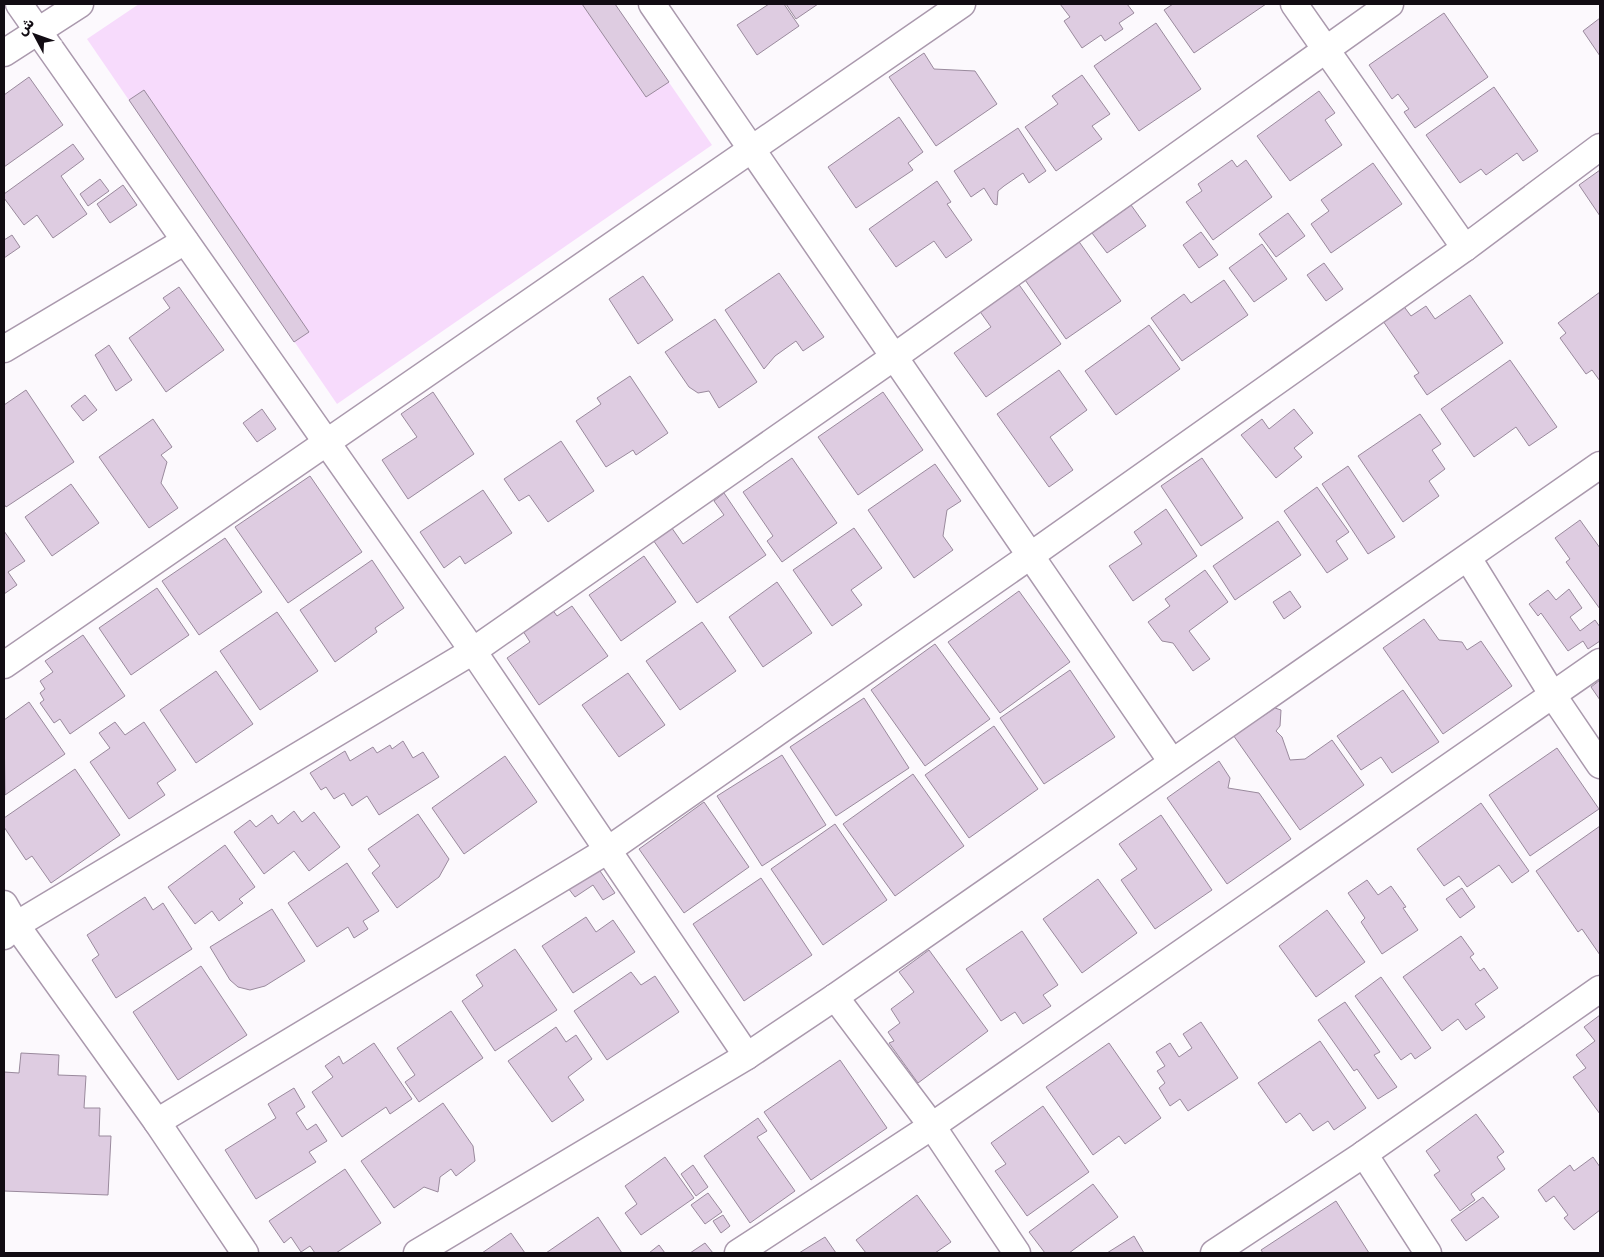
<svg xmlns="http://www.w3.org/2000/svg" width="1604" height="1257" font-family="Rubik,'Noto Naskh Arabic',sans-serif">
<rect width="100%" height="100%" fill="#fcf9fd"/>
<path fill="#f7dbfc" d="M139,4H615L712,145L337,404L87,39Z"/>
<g fill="#decce1" stroke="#9a8a9d">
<path d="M582,4H615L669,82L646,97Z"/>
<path d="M769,4H784L799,26L757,55L737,25Z"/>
<path d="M786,4H818L796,19Z"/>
<path d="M1060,4H1127L1134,13L1119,23L1123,29L1105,41L1101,35L1082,48L1064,21L1070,17Z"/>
<path d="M1173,4H1266L1194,53L1164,10Z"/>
<path d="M1444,13L1488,77L1415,128L1404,112L1409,109L1398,94L1392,99L1369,65Z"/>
<path d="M1600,18V56L1583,31Z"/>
<path d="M1156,23L1201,89L1139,131L1094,66Z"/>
<path d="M924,53L934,69L975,71L997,104L936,146L889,77Z"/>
<path d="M1082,75L1110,114L1092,126L1102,139L1056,171L1025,127L1058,104L1052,96Z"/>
<path d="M29,77L63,125L4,167V95Z"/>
<path d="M1494,87L1538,151L1523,161L1517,153L1486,175L1481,169L1460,183L1426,135Z"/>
<path d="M144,90L309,332L294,342L129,100Z"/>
<path d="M1319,91L1335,113L1325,120L1342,145L1290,181L1257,136Z"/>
<path d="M899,117L923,152L908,163L913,170L856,208L828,167Z"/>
<path d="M1018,128L1046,171L1029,183L1023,173L1004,186L998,191L997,205L994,204L984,188L971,197L954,171Z"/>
<path d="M73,144L84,159L61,176L87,214L53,238L37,215L24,225L4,198V194Z"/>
<path d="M1232,160L1237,167L1246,160L1272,197L1213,240L1186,202L1202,191L1198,184Z"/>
<path d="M1373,163L1402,204L1331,253L1311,224L1329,211L1321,200Z"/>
<path d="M1600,170V216L1579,185Z"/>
<path d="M100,179L109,191L88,206L80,194Z"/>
<path d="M937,181L951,202L947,204L972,240L946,258L934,241L896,267L869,229Z"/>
<path d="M123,185L137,205L110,223L97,204Z"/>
<path d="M1131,205L1146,226L1107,253L1092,233Z"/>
<path d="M1288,213L1305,236L1276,257L1259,234Z"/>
<path d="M1201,232L1218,255L1199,268L1183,245Z"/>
<path d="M12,235L20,247L4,258V240Z"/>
<path d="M1075,236L1121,301L1066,339L1021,274Z"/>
<path d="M1262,244L1287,279L1254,302L1229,268Z"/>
<path d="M1324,263L1343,289L1326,301L1307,275Z"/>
<path d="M779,273L824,337L803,351L796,341L775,356L764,369L725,310Z"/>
<path d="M643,276L673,320L638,344L609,299Z"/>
<path d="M1015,279L1061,344L986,397L954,353L991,327L976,306Z"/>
<path d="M1224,280L1248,315L1182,361L1151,318L1184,294L1191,303Z"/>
<path d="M179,287L224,350L166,392L129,338L170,308L163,298Z"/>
<path d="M1600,292V381L1592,370L1586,374L1560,338L1566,333L1558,323Z"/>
<path d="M1470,295L1503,343L1427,395L1414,376L1419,373L1383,321L1399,300L1411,316L1426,306L1435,319Z"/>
<path d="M715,319L757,382L719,408L709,391L698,393L689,387L665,352Z"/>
<path d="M1149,325L1180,369L1116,415L1085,371Z"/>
<path d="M109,345L132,380L116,391L95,355Z"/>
<path d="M1510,360L1557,427L1529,446L1516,427L1474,457L1441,409Z"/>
<path d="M1059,370L1087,410L1050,437L1073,470L1049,487L997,414Z"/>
<path d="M630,376L668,433L636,455L633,450L606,467L576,421L601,404L597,398Z"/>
<path d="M26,390L74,462L6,507L4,504V405Z"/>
<path d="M433,392L474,454L408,499L382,460L417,437L401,414Z"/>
<path d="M883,392L923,450L858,495L818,437Z"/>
<path d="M85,395L97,410L83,421L71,406Z"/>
<path d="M262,409L276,429L257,442L243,423Z"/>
<path d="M1294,409L1313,433L1294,448L1302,457L1276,478L1241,435L1262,419L1269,429Z"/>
<path d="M1420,414L1441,444L1432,450L1445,469L1429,481L1439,496L1403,522L1358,456Z"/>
<path d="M153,419L172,447L161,455L167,462L161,483L178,508L149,528L99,457Z"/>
<path d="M561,441L594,491L548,522L529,495L519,501L504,479Z"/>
<path d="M792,458L837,523L782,562L767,541L773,536L743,492Z"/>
<path d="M1202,458L1243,518L1201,546L1161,486Z"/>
<path d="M935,464L961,501L947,510L943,536L953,550L914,578L868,510Z"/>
<path d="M1348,466L1395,537L1368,554L1322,484Z"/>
<path d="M310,476L362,552L288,603L235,527Z"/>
<path d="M71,484L99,523L52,556L25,517Z"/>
<path d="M1317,487L1349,532L1336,541L1348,559L1327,573L1284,511Z"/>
<path d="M483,490L512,533L465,564L460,556L444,568L420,532Z"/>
<path d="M724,493L766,555L697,603L651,537L669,524L683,544L724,515L714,501Z"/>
<path d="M1166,509L1197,556L1133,601L1109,566L1142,544L1134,532Z"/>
<path d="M1580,520L1600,548V609L1566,562L1570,559L1555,538Z"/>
<path d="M1278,521L1301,555L1235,600L1213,566Z"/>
<path d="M854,528L882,568L851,590L862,605L832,626L793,570Z"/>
<path d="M4,531L25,561L8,572L17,585L4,594Z"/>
<path d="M225,538L262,592L199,635L162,581Z"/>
<path d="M644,556L676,602L621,641L589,595Z"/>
<path d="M372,560L404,608L375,628L377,632L335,662L300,610Z"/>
<path d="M1205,570L1228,602L1189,631L1210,659L1193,671L1173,643L1162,641L1148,622L1170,606L1165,599Z"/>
<path d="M777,582L812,633L763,667L729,617Z"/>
<path d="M157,588L189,635L131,675L99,628Z"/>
<path d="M1569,589L1582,608L1570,617L1580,631L1595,620L1600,627V641L1588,649L1583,641L1568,651L1541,613L1538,616L1529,604L1548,590L1556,600Z"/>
<path d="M1019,591L1070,662L1000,713L948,642Z"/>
<path d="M1290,591L1301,607L1284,619L1273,602Z"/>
<path d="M549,605L557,616L572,606L608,656L539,705L507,658L530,642L523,631Z"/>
<path d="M277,612L318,671L260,710L220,651Z"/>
<path d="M1424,619L1439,640L1462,642L1467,650L1481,641L1512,686L1443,734L1383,648Z"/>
<path d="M702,622L736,671L680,710L646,661Z"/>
<path d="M83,635L125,696L70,734L60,719L54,723L40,703L44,700L40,693L45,689L40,681L53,672L45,661Z"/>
<path d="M935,644L990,719L925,766L871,690Z"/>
<path d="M1070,670L1115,737L1044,784L1000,718Z"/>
<path d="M216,671L253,724L196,763L160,710Z"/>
<path d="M628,673L665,725L619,757L582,705Z"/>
<path d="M1600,680V700L1591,687Z"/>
<path d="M1403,690L1439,742L1392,773L1381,757L1361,770L1337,736Z"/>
<path d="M864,698L909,768L836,816L790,747Z"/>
<path d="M29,702L65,754L5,795L4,720Z"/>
<path d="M1275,708L1281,710L1280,726L1276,731L1282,737L1290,760L1305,759L1332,740L1364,785L1300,830L1231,732L1260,711L1263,716Z"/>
<path d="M115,722L125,735L144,722L176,770L157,783L165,795L129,819L90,762L110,748L99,733Z"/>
<path d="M994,726L1038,789L969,838L925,775Z"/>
<path d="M403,741L413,758L423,752L439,777L379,815L367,796L352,806L344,793L334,799L326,787L321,790L310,773L345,751L350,761L373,747L377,753L390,745L392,749Z"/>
<path d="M1557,748L1599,809L1530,856L1489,795Z"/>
<path d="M782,755L826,825L762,866L717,796Z"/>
<path d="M505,756L537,802L464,854L432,808Z"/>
<path d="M1219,761L1230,778L1228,788L1259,793L1291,839L1227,884L1167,798Z"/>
<path d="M75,769L120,835L51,883L32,856L26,860L4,827V818Z"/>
<path d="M913,774L964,846L895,896L843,824Z"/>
<path d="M704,802L749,867L684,913L639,849Z"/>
<path d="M1481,803L1529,871L1512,883L1499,865L1467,887L1459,876L1444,886L1417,849Z"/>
<path d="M294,811L302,822L314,812L340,847L309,871L294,851L264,874L234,832L250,820L256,827L272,815L278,824Z"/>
<path d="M418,814L449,859L439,877L397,908L372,873L380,866L368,849Z"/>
<path d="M1161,815L1212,890L1155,929L1121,880L1137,869L1119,844Z"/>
<path d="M835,824L887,900L823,945L771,869Z"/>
<path d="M1600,826V955L1582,929L1578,932L1536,871Z"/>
<path d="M225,845L255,887L239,899L243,903L219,921L212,911L195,924L168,887Z"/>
<path d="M347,863L379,911L363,921L368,929L354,938L348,927L317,947L288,903Z"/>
<path d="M598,868L615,893L603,900L593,885L575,897L568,888Z"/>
<path d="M761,878L812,955L744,1001L693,924Z"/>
<path d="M1098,879L1137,933L1082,973L1043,919Z"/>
<path d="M1367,880L1378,895L1391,886L1406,907L1403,908L1418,930L1382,954L1361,922L1365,918L1348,893Z"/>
<path d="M1462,888L1475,907L1460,918L1446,899Z"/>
<path d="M145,897L153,910L163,903L192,949L116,998L92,960L99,955L87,935Z"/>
<path d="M272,909L305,961L265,986L250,990L238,987L230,980L210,947Z"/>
<path d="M1327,910L1365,962L1316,997L1279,946Z"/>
<path d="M586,917L596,932L613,920L635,952L573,993L542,946Z"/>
<path d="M1022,931L1058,985L1043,995L1051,1006L1023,1024L1015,1012L1001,1021L966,969Z"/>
<path d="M1461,936L1474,954L1470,957L1480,971L1484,968L1498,988L1475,1004L1485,1017L1466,1030L1458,1019L1442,1031L1403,977Z"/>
<path d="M515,949L557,1010L495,1051L462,1001L483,986L476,975Z"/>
<path d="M929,950L988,1031L918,1083L889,1043L894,1041L888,1032L900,1023L891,1009L914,992L899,972Z"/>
<path d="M201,966L247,1035L178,1080L133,1012Z"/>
<path d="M631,972L641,985L655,976L679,1012L607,1060L574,1011Z"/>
<path d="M1381,977L1431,1048L1415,1059L1411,1053L1401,1060L1355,996Z"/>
<path d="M1345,1002L1380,1052L1374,1055L1397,1087L1378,1099L1357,1069L1354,1071L1318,1020Z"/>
<path d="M451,1011L483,1058L419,1102L405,1082L415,1075L397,1048Z"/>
<path d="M1600,1015V1114L1573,1077L1586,1068L1576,1055L1595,1041L1584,1027Z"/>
<path d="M1201,1022L1238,1078L1188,1111L1180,1099L1170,1106L1159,1088L1165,1083L1157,1071L1165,1066L1156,1052L1170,1043L1179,1057L1192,1048L1183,1034Z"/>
<path d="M556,1027L566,1042L576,1035L592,1059L568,1077L584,1100L552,1122L508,1061Z"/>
<path d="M1320,1041L1366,1108L1334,1130L1328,1121L1313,1131L1300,1113L1286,1123L1258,1083Z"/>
<path d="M374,1043L412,1099L390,1114L386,1107L342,1137L312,1092L333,1077L325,1066L339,1056L343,1064Z"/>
<path d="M1109,1043L1161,1118L1125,1144L1119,1136L1093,1155L1046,1087Z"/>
<path d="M21,1053L59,1055L58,1075L86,1076L84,1108H100L99,1136H111L108,1195L4,1191V1072L19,1073Z"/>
<path d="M840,1060L887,1128L811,1180L764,1112Z"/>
<path d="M294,1088L305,1107L296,1113L307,1130L316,1124L327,1141L309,1152L316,1162L256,1199L225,1150L276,1118L268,1104Z"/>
<path d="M443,1103L473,1146L475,1161L456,1176L451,1169L440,1177L438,1192L424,1187L394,1208L361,1161Z"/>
<path d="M1043,1106L1089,1172L1027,1216L995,1171L1006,1164L991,1143Z"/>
<path d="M1476,1114L1504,1152L1497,1157L1505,1169L1471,1194L1475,1200L1460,1211L1434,1175L1440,1171L1426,1151Z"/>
<path d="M758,1118L767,1131L757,1137L795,1191L750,1223L704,1156Z"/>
<path d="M665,1157L694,1198L641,1235L625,1213L637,1204L625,1186Z"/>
<path d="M1593,1157L1600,1167V1210L1574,1230L1564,1218L1568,1215L1554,1196L1546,1202L1538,1190L1570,1165L1574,1171Z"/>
<path d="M693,1165L708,1187L696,1196L681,1174Z"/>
<path d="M345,1169L381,1223L336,1253H315L310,1246L301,1252L291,1237L284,1243L269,1221Z"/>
<path d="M1093,1184L1118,1217L1069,1253H1045L1029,1232Z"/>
<path d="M708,1193L722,1212L705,1224L691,1205Z"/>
<path d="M917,1195L951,1242L935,1253H866L856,1240Z"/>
<path d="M1483,1197L1499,1217L1466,1241L1451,1220Z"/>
<path d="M1336,1201L1369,1253H1263L1261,1250Z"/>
<path d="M723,1215L730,1226L721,1233L713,1221Z"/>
<path d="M598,1217L622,1253H546Z"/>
<path d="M511,1233L525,1253H482Z"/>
<path d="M1134,1236L1144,1253H1107Z"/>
<path d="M825,1237L836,1253H799Z"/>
<path d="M705,1243L713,1253H690Z"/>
<path d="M659,1245L665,1253H649Z"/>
</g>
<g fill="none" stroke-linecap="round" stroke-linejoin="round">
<g stroke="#aa99ad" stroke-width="29">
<g id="minor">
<path d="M19,4L473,651L747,1056"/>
<path d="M652,4L1172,762"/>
<path d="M1294,4L1465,248"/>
<path d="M4,53L80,4"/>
<path d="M4,349L185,241"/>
<path d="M1468,558L1554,697L1600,765"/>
<path d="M4,665L962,4"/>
<path d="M4,904L16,925L157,1122L245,1253"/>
<path d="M4,936L16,925L473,651L894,357L1390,4"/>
<path d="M835,997L932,1126L1017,1253"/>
<path d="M157,1122L608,850L1030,556L1465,248L1600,147"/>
<path d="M1364,1154L1428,1253"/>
<path d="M417,1253L747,1056L835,997L1600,465"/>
<path d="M738,1253L932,1126L1600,662"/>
<path d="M1214,1253L1364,1154L1600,989"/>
</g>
</g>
<use href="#minor" stroke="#fff" stroke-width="26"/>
</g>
<rect width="1604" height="1257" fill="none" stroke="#120c13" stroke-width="10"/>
<g transform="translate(35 35) rotate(311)" stroke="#ffffff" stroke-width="4" paint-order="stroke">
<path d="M0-4L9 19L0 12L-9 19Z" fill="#120c13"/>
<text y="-8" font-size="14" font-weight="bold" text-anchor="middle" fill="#120c13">ش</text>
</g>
</svg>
